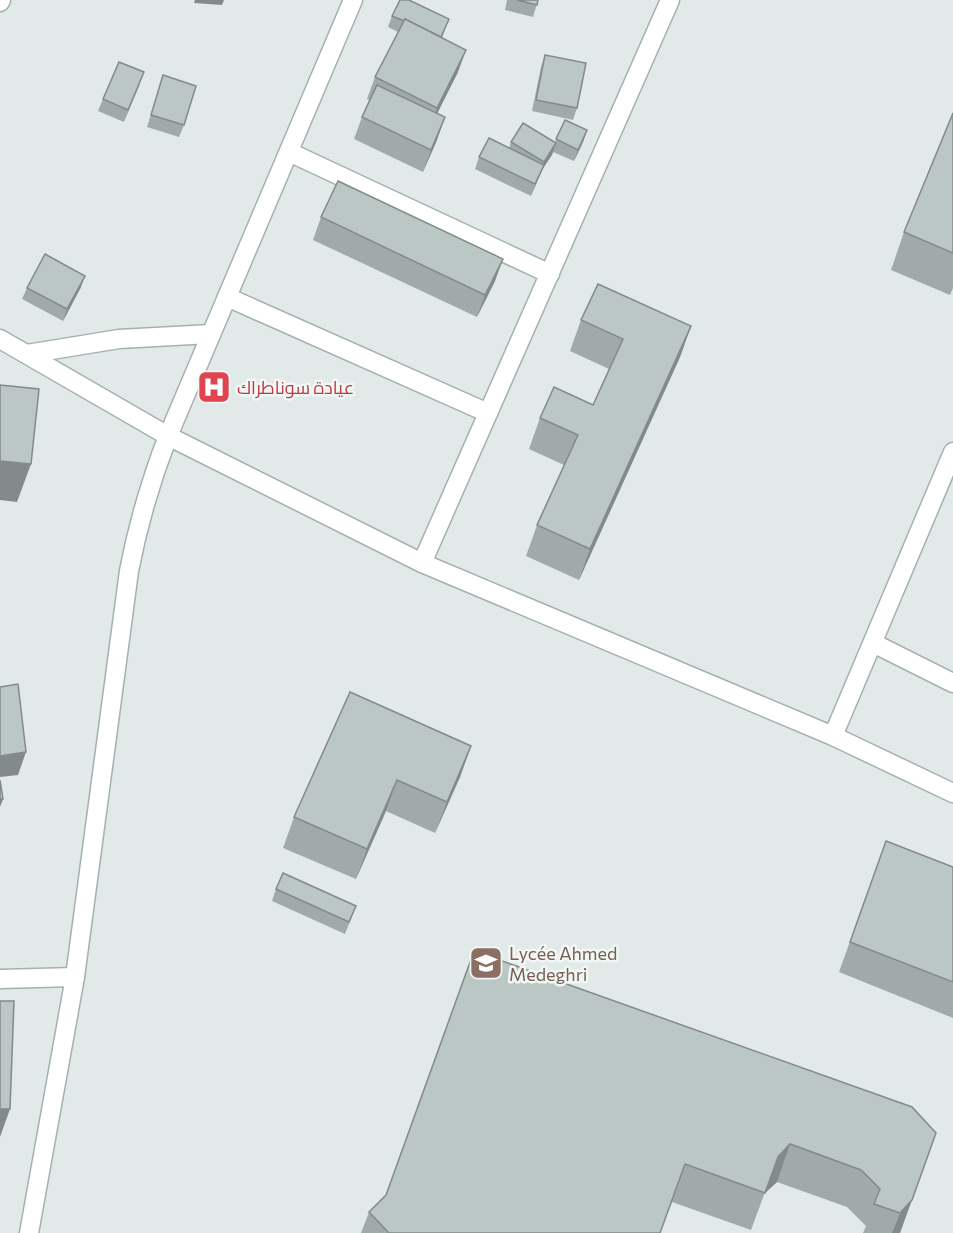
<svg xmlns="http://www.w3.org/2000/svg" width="953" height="1233" font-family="Commissioner,Cairo,sans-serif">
<rect width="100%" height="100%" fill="#e1eae8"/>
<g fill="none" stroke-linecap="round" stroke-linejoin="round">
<g stroke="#a4b1af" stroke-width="21">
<g id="minor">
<path d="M0,2L1,0"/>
<path d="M289,152L550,274"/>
<path d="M227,297L488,413"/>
<path d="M0,339L168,436L422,563L833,736L953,793"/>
<path d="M27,354L119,339L211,334"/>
<path d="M422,563L670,0"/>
<path d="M873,643L953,683"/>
<path d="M833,736L953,452"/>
<path d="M0,979L75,977"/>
<path d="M29,1233L75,977L129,571C138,524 151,480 168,436L353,0"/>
</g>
</g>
<use href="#minor" stroke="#fff" stroke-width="18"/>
</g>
<g fill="#a0aba9">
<path d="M507,0H538L533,17L505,10Z"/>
<path d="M392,16L445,30L442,38L458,72L437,113V140L423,172L354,139L362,117L369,100L367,99L375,77L398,32L388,27Z"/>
<path d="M545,55L577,108L573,120L532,111L541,67Z"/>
<path d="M163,75L184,125L179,137L147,127Z"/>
<path d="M140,84L124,122L98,111L103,99Z"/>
<path d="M953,113V288L950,295L891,270L904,232Z"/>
<path d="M565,120L587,130L583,142L574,161L553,152L542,170L531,196L475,169L479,157L509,148L511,142H555Z"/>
<path d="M321,217L495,281L477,317L313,240Z"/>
<path d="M81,287L63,321L22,299L27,288Z"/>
<path d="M581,320L691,326L680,357L579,580L526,556L537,525L564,465L529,449L540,418L593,405L609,369L570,351Z"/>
<path d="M471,746L460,777L435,833L386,811L356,879L283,848L294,817Z"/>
<path d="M886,841L953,867V1018L839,972Z"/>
<path d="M276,889L356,906L345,934L272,901Z"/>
<path d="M912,1107L900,1233H863L866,1226L847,1207L777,1182L764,1194L751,1230L672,1202L660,1233H361L369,1212Z"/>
</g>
<g fill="#828b89">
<path d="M195,0H224L222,5L194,3Z"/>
<path d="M466,50L458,72L429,130L437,108Z"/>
<path d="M445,117L437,140L423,172L431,150Z"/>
<path d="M587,130L583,142L574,161L578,150Z"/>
<path d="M556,143L552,155L542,170L531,196L544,162Z"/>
<path d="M503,259L495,281L477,317L485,295Z"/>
<path d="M85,276L81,287L63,321L67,309Z"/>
<path d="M691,326L680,357L579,580L590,549Z"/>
<path d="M0,461L31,464L17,502L0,500Z"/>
<path d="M471,746L460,777L435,833L447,802Z"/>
<path d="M26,752L18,775L0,777V756Z"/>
<path d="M397,780L386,811L356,879L367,849Z"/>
<path d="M0,799H3L0,807Z"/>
<path d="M0,1109H10L0,1137Z"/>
<path d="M790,1144L777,1182L764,1194L751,1230L778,1157Z"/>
<path d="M912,1200L900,1233H892L900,1213Z"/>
</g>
<g fill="#bac7c4" stroke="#828b89" stroke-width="1.5">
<path d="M400,0H409L449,19L441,37L405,19L404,21L392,16Z"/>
<path d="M517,0H538L537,5Z"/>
<path d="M405,19L466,50L437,108L375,77Z"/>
<path d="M545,55L586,63L577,108L536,100Z"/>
<path d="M119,62L144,72L128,110L103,99Z"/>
<path d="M163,75L196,86L184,125L151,115Z"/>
<path d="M377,85L445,117L431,150L362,117Z"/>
<path d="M953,113V253L904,232Z"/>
<path d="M565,120L587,130L578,150L556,139Z"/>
<path d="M523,123L556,143L544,162L511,142Z"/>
<path d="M489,138L544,165L535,184L479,157Z"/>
<path d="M338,181L503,259L485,295L321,217Z"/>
<path d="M45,254L85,276L67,309L27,288Z"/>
<path d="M598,284L691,326L590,549L537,525L578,435L540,418L554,387L593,405L623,339L581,320Z"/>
<path d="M0,385L39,389L31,464L0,461Z"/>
<path d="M18,684L26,752L0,756V687Z"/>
<path d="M350,692L471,746L447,802L397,780L367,849L294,817Z"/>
<path d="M0,780L3,799H0Z"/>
<path d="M886,841L953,867V982L850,942Z"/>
<path d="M283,873L356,906L349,922L276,889Z"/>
<path d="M474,951L912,1107L936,1133L912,1200L900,1213L874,1204L880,1189L861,1170L790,1144L778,1157L765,1193L685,1164L660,1233H389L369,1212L386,1195Z"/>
<path d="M0,1001H14L10,1109H0Z"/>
</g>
<defs>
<g id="hospital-square" transform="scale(1.725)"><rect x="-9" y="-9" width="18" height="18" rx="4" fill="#e0444e" stroke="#f1f7f5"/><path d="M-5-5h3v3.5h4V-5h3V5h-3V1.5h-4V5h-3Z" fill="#fff"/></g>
<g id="school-square" transform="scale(1.725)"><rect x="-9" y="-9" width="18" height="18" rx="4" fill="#8d6e63" stroke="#f1f7f5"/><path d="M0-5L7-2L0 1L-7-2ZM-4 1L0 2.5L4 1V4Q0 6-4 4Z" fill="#fff"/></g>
</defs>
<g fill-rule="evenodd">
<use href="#hospital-square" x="214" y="387"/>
<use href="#school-square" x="486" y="963"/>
</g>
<g text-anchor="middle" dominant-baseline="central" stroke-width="5" stroke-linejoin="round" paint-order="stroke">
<g font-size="18" fill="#be3a42" stroke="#f1f7f5" text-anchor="start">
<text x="237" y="387">عيادة سوناطراك</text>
</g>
<g font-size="18" fill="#785e54" stroke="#f1f7f5" text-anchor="start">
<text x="509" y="953">Lycée Ahmed<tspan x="509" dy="21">Medeghri</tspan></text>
</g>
</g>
</svg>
